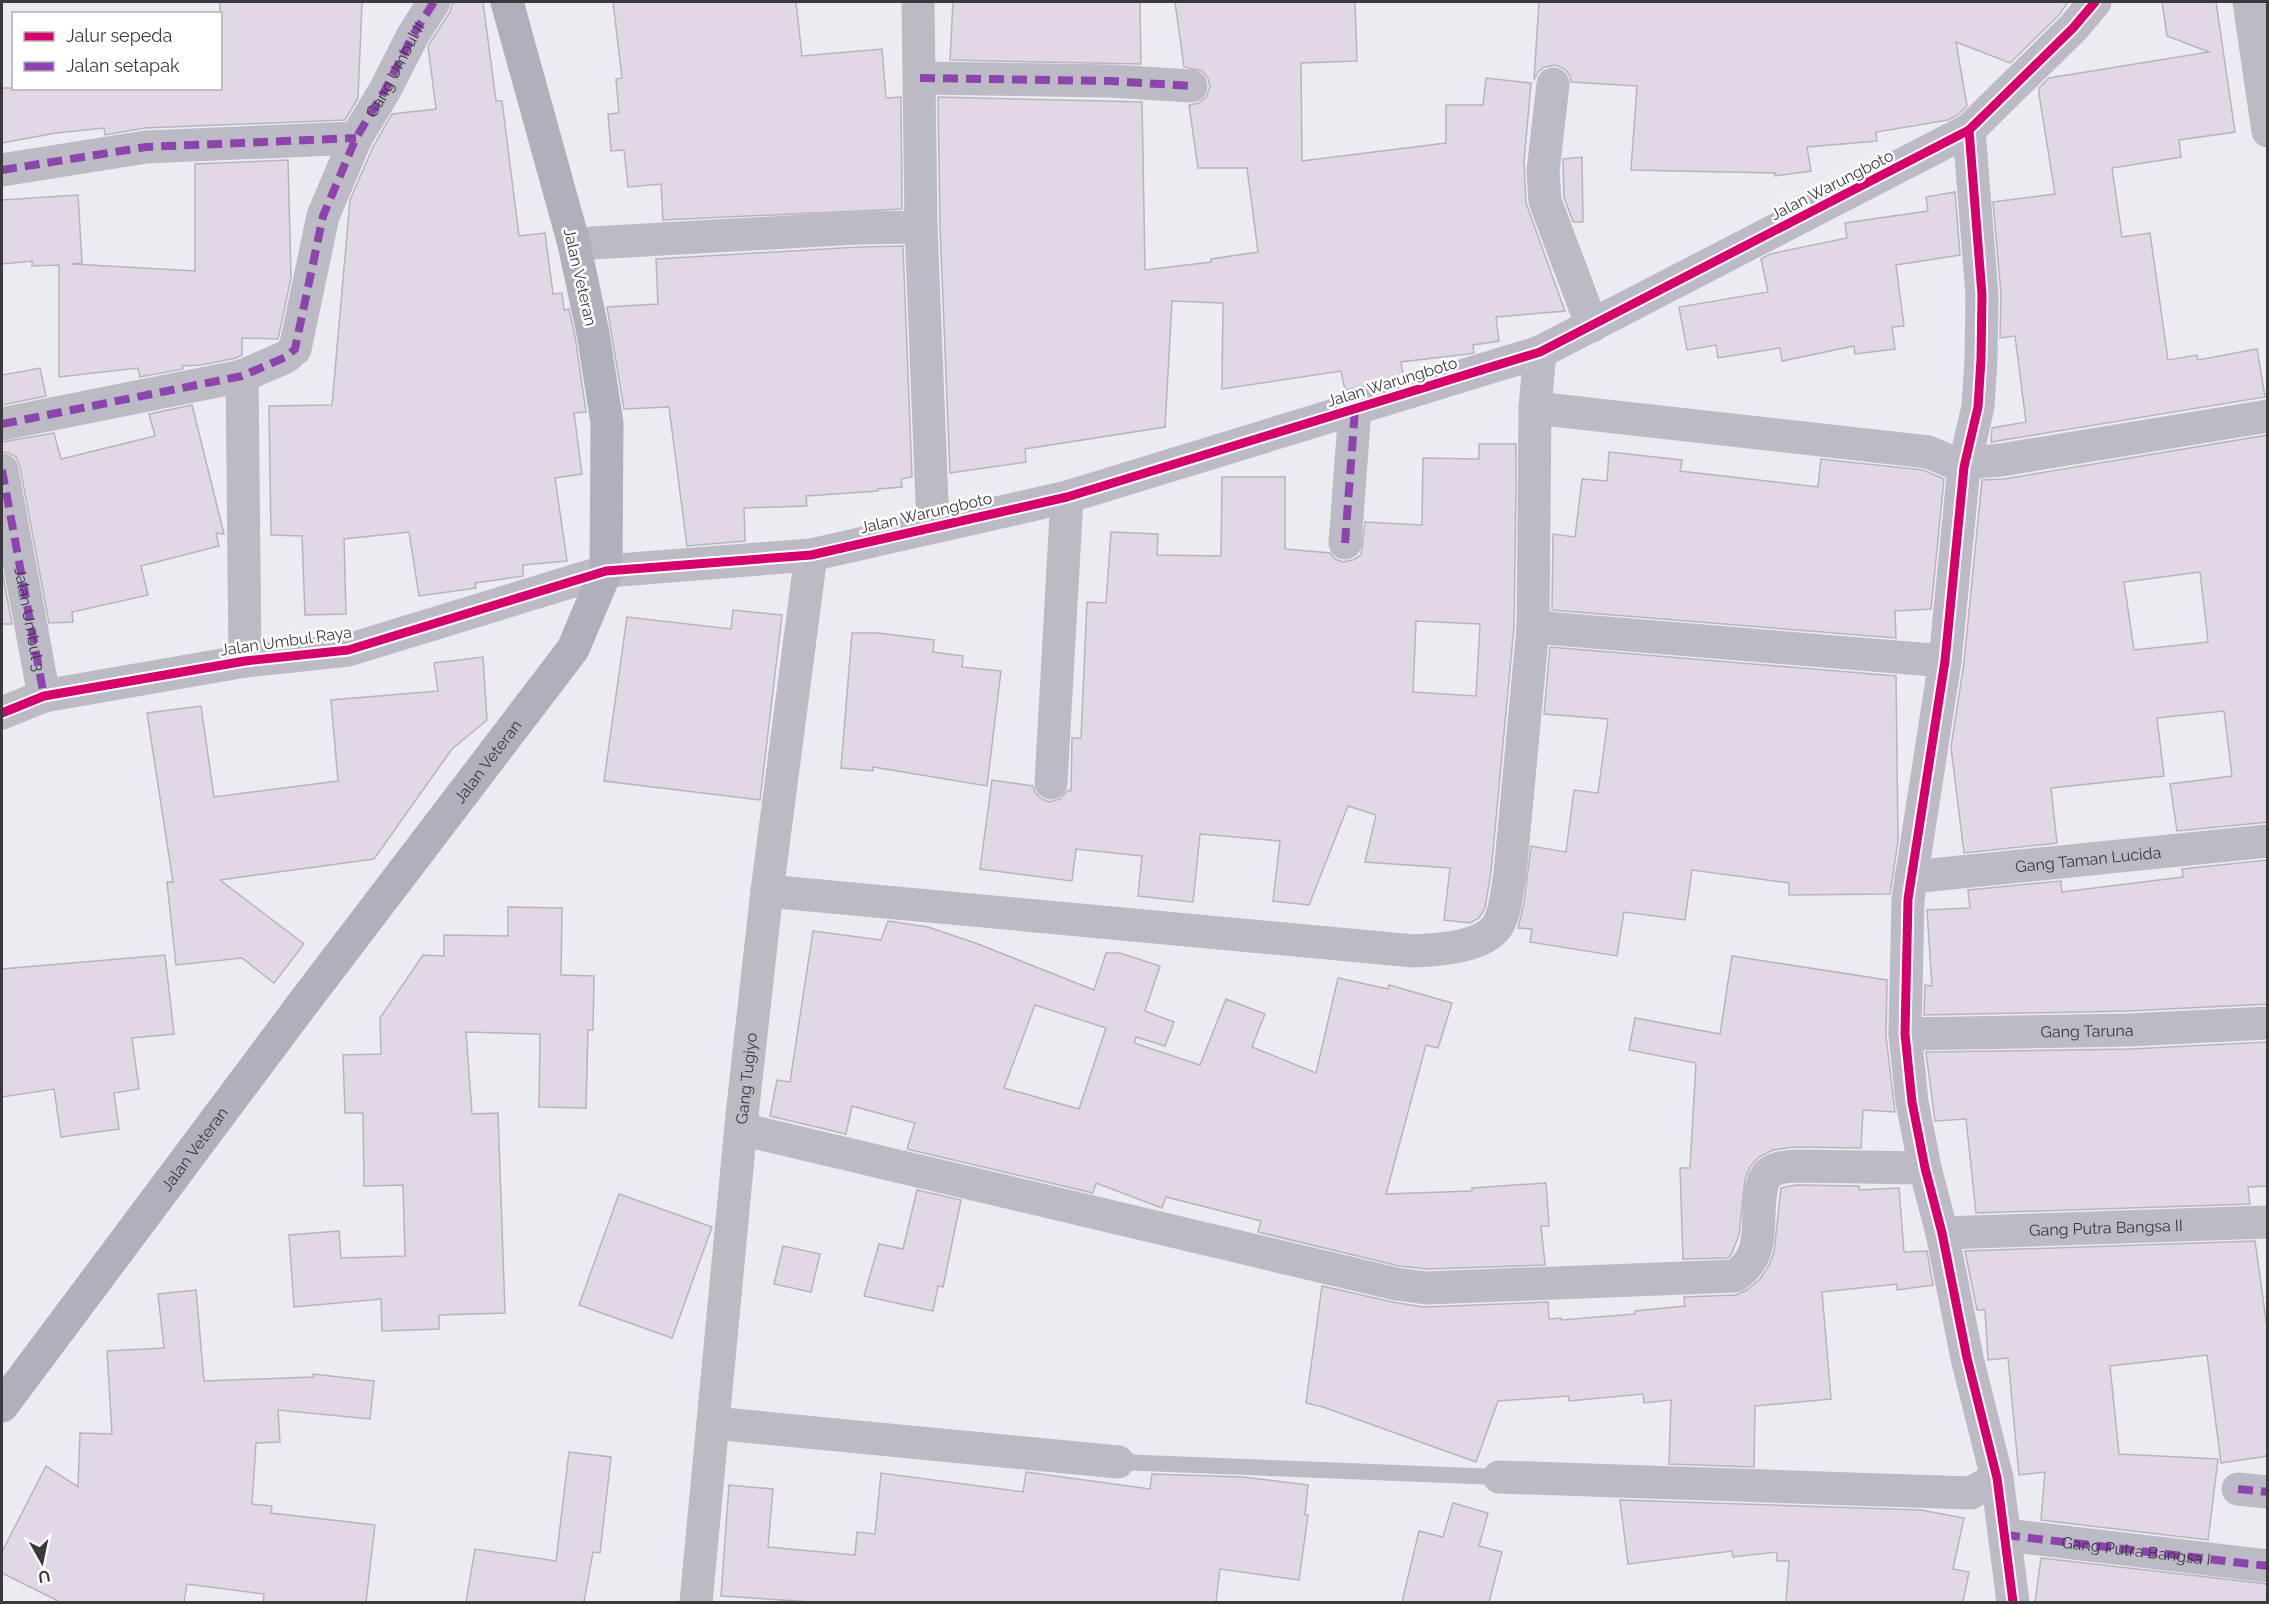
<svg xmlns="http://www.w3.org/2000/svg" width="2269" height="1604" font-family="Raleway,sans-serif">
<rect width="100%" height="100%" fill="#ebebf1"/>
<g fill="#e2d7e7" stroke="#b6b5b9" stroke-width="1.5" fill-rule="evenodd">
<path d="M220,2H362L358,98L345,120L145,128L105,135L104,128L56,133L2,143V88H220Z"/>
<path d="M453,2H483L496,101H502L519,236L545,233L553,294L562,293L564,310L569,309L575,336L586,412L574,413L582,474L555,478L567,561L523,565V576L475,583L476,588L419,596L409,532L344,539L346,614L305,615L302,536L271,535L269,406L332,405L350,200L373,147L392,114L436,109L428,46L450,12Z"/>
<path d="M613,2H796L802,56L882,49L886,98L901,97L902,209L663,220L661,184L628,187L624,150L611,151L608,114L619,113L616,79L622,78Z"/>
<path d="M953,2H1140L1141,64L950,60Z"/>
<path d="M1175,2H1355L1357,61L1301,63L1302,161L1446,143V105H1483L1486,78L1531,83L1524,162L1526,203L1565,311L1496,317L1499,341L1473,345L1474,353L1468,354L1401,362L1403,374L1362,387L1345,390L1341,371L1222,389L1223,303L1172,301L1165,427L1025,449L1026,462L950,473L940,226L938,97L1142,102L1145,270L1211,262V259L1258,252L1247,168H1198L1189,105L1199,103L1206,97L1210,87L1208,78L1202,71L1184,67Z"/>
<path d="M1539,2H2068L2059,15L2010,63L1956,42L1967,106L1958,115L1948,120L1876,132L1877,141L1807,147L1811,171L1775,176V173L1631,170L1637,86L1571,82L1570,76L1565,69L1555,65L1545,67L1538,72L1534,80Z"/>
<path d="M2162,2H2216L2235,132L2179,140L2181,157L2112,168L2122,237L2150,233L2168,360L2197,355L2198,360L2257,349L2265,397L1991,442L1992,428L2026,422L2015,336L2000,338L2001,294L1993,202L2055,194L2039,94V88L2049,78L2209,52L2167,36Z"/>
<path d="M1582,157L1583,222H1573L1564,197L1563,159Z"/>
<path d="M288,160L291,278L278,339L242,338V355L236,358L201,365L182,366L183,369L140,377L138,368L59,377V265L32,266V261L2,264V200L78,195L82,263L72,264L195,271V164Z"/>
<path d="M1955,192L1960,255L1896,265L1904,326L1892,327L1895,349L1855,354L1854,346L1782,361L1780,348L1718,358L1716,345L1687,350L1679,307L1768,292L1761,259L1770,254L1847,238L1845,223L1928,211L1926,197Z"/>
<path d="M903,246L912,477L901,479L902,487L878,489V491L806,496L807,506L744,508L745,541L687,546L669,407L624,409L607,307L658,304L656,259L859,247Z"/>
<path d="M40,368L46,396L2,405V375Z"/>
<path d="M192,405L224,534L216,533L219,546L141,566L148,595L72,612L73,622L49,623L20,467L16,457L9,453L2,452V442L54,433L61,459L155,436L149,414Z"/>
<path d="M2268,435V822L2177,831L2170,784L2232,776L2224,711L2157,718L2164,776L2051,788L2057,843L1964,853L1951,747L1964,663L1982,480L2004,479ZM2200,572L2208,642L2134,650L2124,582Z"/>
<path d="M1479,444H1516V485L1514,626L1491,872L1485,908L1479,918L1470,923L1444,920L1450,868L1365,862L1376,815L1348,806L1309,905L1273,901L1280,841L1200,834L1193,902L1138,896L1142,856L1076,849L1072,881L980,869L992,780L1033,786L1035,792L1040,798L1049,802L1060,799L1068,790L1071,791L1072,738H1081L1087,602L1106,603L1111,532L1158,534L1157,555L1221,556L1222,477H1285V549L1330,553L1335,559L1343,562L1353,560L1361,555L1365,522L1422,525L1423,458L1479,459ZM1416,621L1480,624L1476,696L1413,692Z"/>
<path d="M1609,452L1682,460L1680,471L1818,487L1821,459L1923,470L1944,479L1931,609L1895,611L1896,638L1552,610L1553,534L1575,537L1582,479L1607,481Z"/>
<path d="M2,570L12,624H2Z"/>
<path d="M733,610L782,615L760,800L604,781L627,617L731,629Z"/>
<path d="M852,633H878L934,640L933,652L963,656L962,667L1001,671L987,786L873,767V771L841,768Z"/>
<path d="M1550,647L1896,676L1898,841L1890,894L1789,895V883L1692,870L1685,920L1624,912L1617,956L1530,942L1532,929L1518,928L1524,903L1531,846L1566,852L1574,790L1598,793L1608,719L1544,714Z"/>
<path d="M483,657L487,720L452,749L374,859L220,880L304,944L274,983L242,958L176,965L167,882H173L147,713L201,706L214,797L338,781L331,700L438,691L434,663Z"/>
<path d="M2268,860V1004L2128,1011L1924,1015L1925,985L1932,986L1927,910L1970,908L1968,890L2061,881L2062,892L2183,877L2182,869Z"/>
<path d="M508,907L562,908L561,975L594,976L593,1030H588L586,1108L539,1107L540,1034L466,1032L472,1114L498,1113L505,1313L439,1315V1329L382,1331L381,1299L294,1307L289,1235L339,1231L341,1258L405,1256L403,1185L364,1186L363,1113H345L343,1055L381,1054L380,1018L423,955L444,956V935L508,936Z"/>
<path d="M888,921L928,927L978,944L1094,990L1106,953H1120L1160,966L1145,1011L1174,1022L1165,1046L1136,1037L1134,1043L1200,1065L1226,999L1265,1014L1252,1047L1316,1073L1338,978L1388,989L1389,985L1452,1003L1438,1048L1426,1045L1386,1194L1472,1191V1188L1546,1183L1549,1226H1541L1545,1265L1427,1269L1399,1266L1258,1232L1261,1221L1166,1197L1162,1208L1096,1183L1093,1193L907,1149L915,1123L852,1106L846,1134L770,1116L777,1080L790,1082L813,931L881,940ZM1035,1005L1106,1028L1079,1109L1004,1088Z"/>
<path d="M165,955L174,1034L132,1038L139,1089L114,1093L119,1129L61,1137L54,1089L2,1097V969Z"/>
<path d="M1732,956L1887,980L1886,1036L1895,1112L1863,1110L1861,1148L1793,1147L1773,1150L1759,1157L1750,1167L1745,1179L1739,1235L1731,1255L1728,1258L1683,1259L1680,1168H1690L1696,1063L1629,1050L1635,1018L1720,1034Z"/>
<path d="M2268,1042V1186L2248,1187L2250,1204L1976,1213L1966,1119L1935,1121L1926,1052L2130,1049Z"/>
<path d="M1796,1185L1859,1186V1190L1899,1188L1904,1252L1927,1251L1933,1285L1897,1290V1284L1822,1292L1831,1399L1755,1406L1754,1467L1669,1464L1671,1400L1644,1403L1643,1394L1569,1401V1396L1498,1401L1476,1462L1323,1407L1306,1403L1322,1286L1392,1302L1424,1307L1548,1302L1549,1319L1561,1318V1320L1635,1314V1311L1685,1306L1684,1297L1736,1295L1747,1290L1760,1279L1769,1265L1774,1252L1781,1188Z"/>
<path d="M917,1190L961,1200L943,1287L938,1286L933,1311L864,1296L879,1244L903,1249Z"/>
<path d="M619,1194L712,1227L672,1338L579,1305Z"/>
<path d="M2255,1241L2268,1335V1456L2221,1463L2207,1355L2110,1366L2119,1454L2218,1459L2208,1540L2041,1520L2045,1472L2019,1475L2008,1358L1988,1360L1985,1310H1977L1965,1251Z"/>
<path d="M783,1246L820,1254L811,1292L774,1284Z"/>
<path d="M196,1290L204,1381L313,1377V1374L374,1381L370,1419L278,1410L280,1442L256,1443L252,1504L272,1506L271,1513L375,1525L366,1602H263L264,1594L187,1584L184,1602H60L2,1573V1552L46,1466L78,1487L80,1433L112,1434L107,1351L164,1348L158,1294Z"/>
<path d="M569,1452L611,1457L600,1553L593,1552L584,1602H466L475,1549L556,1561Z"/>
<path d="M1026,1472L1150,1489L1152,1474L1243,1477L1308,1485L1305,1515H1308L1299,1580L1220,1569L1216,1602H813L721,1596L729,1485L773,1489L768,1547L855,1555L857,1532L875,1534L881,1473L1023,1492Z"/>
<path d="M1620,1500L1921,1510L1964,1518L1953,1569L1969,1572L1963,1602H1786L1789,1561H1777V1552L1733,1557L1732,1551L1628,1564Z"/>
<path d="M1453,1503L1488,1513L1479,1546L1502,1552L1489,1602H1402L1419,1531L1443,1537Z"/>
<path d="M2041,1558L2268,1584V1602H2035Z"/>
</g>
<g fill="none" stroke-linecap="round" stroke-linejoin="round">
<path stroke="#bbbac5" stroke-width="16" d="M1118,1462L1499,1477"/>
<g stroke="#bbbac5" stroke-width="33">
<path d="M2249,2L2268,131"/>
<path d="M920,78L1112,81L1191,86"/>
<path d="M1553,84L1543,171L1545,201L1592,326"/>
<path d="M1969,130L1982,295L1981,359L1978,407L1964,467L1945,661L1908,899L1905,1034L1912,1102L1925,1168L1942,1233L1967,1358L1997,1478L2013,1602"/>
<path d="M2,170L146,147L356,138"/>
<path d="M921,227L933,527"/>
<path d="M574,244L858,228L921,227L918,2"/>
<path d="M242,376L245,661"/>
<path d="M1535,408L1928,452L1964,467"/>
<path d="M2,424L242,376L286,357L295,349L323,216L356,138L385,90L413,35L434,2"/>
<path d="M1965,463L2001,460L2268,416"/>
<path id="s1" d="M2,470L44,696"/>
<path d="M1345,543L1355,409"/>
<path d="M1533,627L1945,661"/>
<path d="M2,713L44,696L245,661L348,650L606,571L811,555L1067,497L1540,352L1969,130L2073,28L2095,2"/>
<path d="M1051,783L1067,497"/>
<path id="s2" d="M1911,877L2268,841"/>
<path d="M767,891L1414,951C1437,950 1485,947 1498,925C1506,911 1507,890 1510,874L1533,627L1535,408L1540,352"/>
<path id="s3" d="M1905,1034L2129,1030L2268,1023"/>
<path d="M741,1129L1396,1284L1426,1288L1735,1276C1767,1254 1755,1224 1761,1191C1762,1185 1764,1178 1768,1174C1775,1167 1786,1167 1795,1166L1925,1168"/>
<path id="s4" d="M1942,1233L2268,1222"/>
<path d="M713,1423L1118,1462"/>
<path d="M1499,1477L1971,1493L1997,1478"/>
<path d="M2238,1489L2268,1492"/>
<path id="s5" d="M2005,1535L2268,1566"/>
<path id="s6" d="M696,1602L742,1115L767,891L811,555"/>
</g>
<path stroke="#b0b0bc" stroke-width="33" id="s7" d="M2,1406L304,1002L573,649L606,571L607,423L593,333L574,244L507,2"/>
<g stroke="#8e44ad" stroke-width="8" stroke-dasharray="15 8" stroke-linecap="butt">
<path d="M920,78L1112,81L1191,86"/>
<path d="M2,170L146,147L356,138"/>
<path id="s8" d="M2,424L242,376L286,357L295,349L323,216L356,138L385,90L413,35L434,2"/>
<path d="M2,470L44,696"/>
<path d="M1345,543L1355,409"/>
<path d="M2238,1489L2268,1492"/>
<path d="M2005,1535L2268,1566"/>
</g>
<g stroke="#fff" stroke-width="13">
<g id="cycleway">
<path d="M1969,130L1982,295L1981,359L1978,407L1964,467L1945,661L1908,899L1905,1034L1912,1102L1925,1168L1942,1233L1967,1358L1997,1478L2013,1602"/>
<path d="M2,713L44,696L245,661L348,650L606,571L811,555L1067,497L1540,352L1969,130L2073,28L2095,2"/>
</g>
</g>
<use href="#cycleway" stroke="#d6006c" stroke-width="9"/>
</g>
<g text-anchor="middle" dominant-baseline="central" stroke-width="5" stroke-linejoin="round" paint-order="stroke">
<g font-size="16" fill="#39393e" stroke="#fff">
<text stroke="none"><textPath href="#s8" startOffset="604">Gang Umbul II</textPath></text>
<text transform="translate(1832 185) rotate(-27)">Jalan Warungboto</text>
<text transform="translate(580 277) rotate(77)">Jalan Veteran</text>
<text transform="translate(1392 382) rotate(-17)">Jalan Warungboto</text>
<text transform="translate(926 513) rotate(-13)">Jalan Warungboto</text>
<text stroke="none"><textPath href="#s1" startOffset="152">Jalan Umbul 3</textPath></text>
<text transform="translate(286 641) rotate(-8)">Jalan Umbul Raya</text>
<text stroke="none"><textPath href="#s7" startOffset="807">Jalan Veteran</textPath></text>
<text stroke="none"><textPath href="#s2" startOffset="178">Gang Taman Lucida</textPath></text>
<text stroke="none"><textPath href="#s3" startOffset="182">Gang Taruna</textPath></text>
<text stroke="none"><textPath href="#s6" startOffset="526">Gang Tugiyo</textPath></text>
<text stroke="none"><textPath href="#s7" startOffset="321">Jalan Veteran</textPath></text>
<text stroke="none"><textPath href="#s4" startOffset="164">Gang Putra Bangsa II</textPath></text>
<text stroke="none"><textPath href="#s5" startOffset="132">Gang Putra Bangsa I</textPath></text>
</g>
</g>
<rect width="2269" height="1604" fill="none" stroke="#39393e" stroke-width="6"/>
<rect x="12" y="12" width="210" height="78" fill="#ffffff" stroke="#b0b0b2" stroke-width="1.5"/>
<rect x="24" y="32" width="30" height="9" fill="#d6006c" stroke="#b0b0b2" stroke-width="1.5"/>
<text x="66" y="42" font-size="18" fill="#39393e">Jalur sepeda</text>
<rect x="24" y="62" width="30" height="9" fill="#8e44ad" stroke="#b0b0b2" stroke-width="1.5"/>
<text x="66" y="72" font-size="18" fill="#39393e">Jalan setapak</text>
<g transform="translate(42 1562) rotate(171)" stroke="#ffffff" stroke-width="4.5" paint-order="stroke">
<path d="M0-4.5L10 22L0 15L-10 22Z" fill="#39393e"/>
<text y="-9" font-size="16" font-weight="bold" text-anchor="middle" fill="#39393e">U</text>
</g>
</svg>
